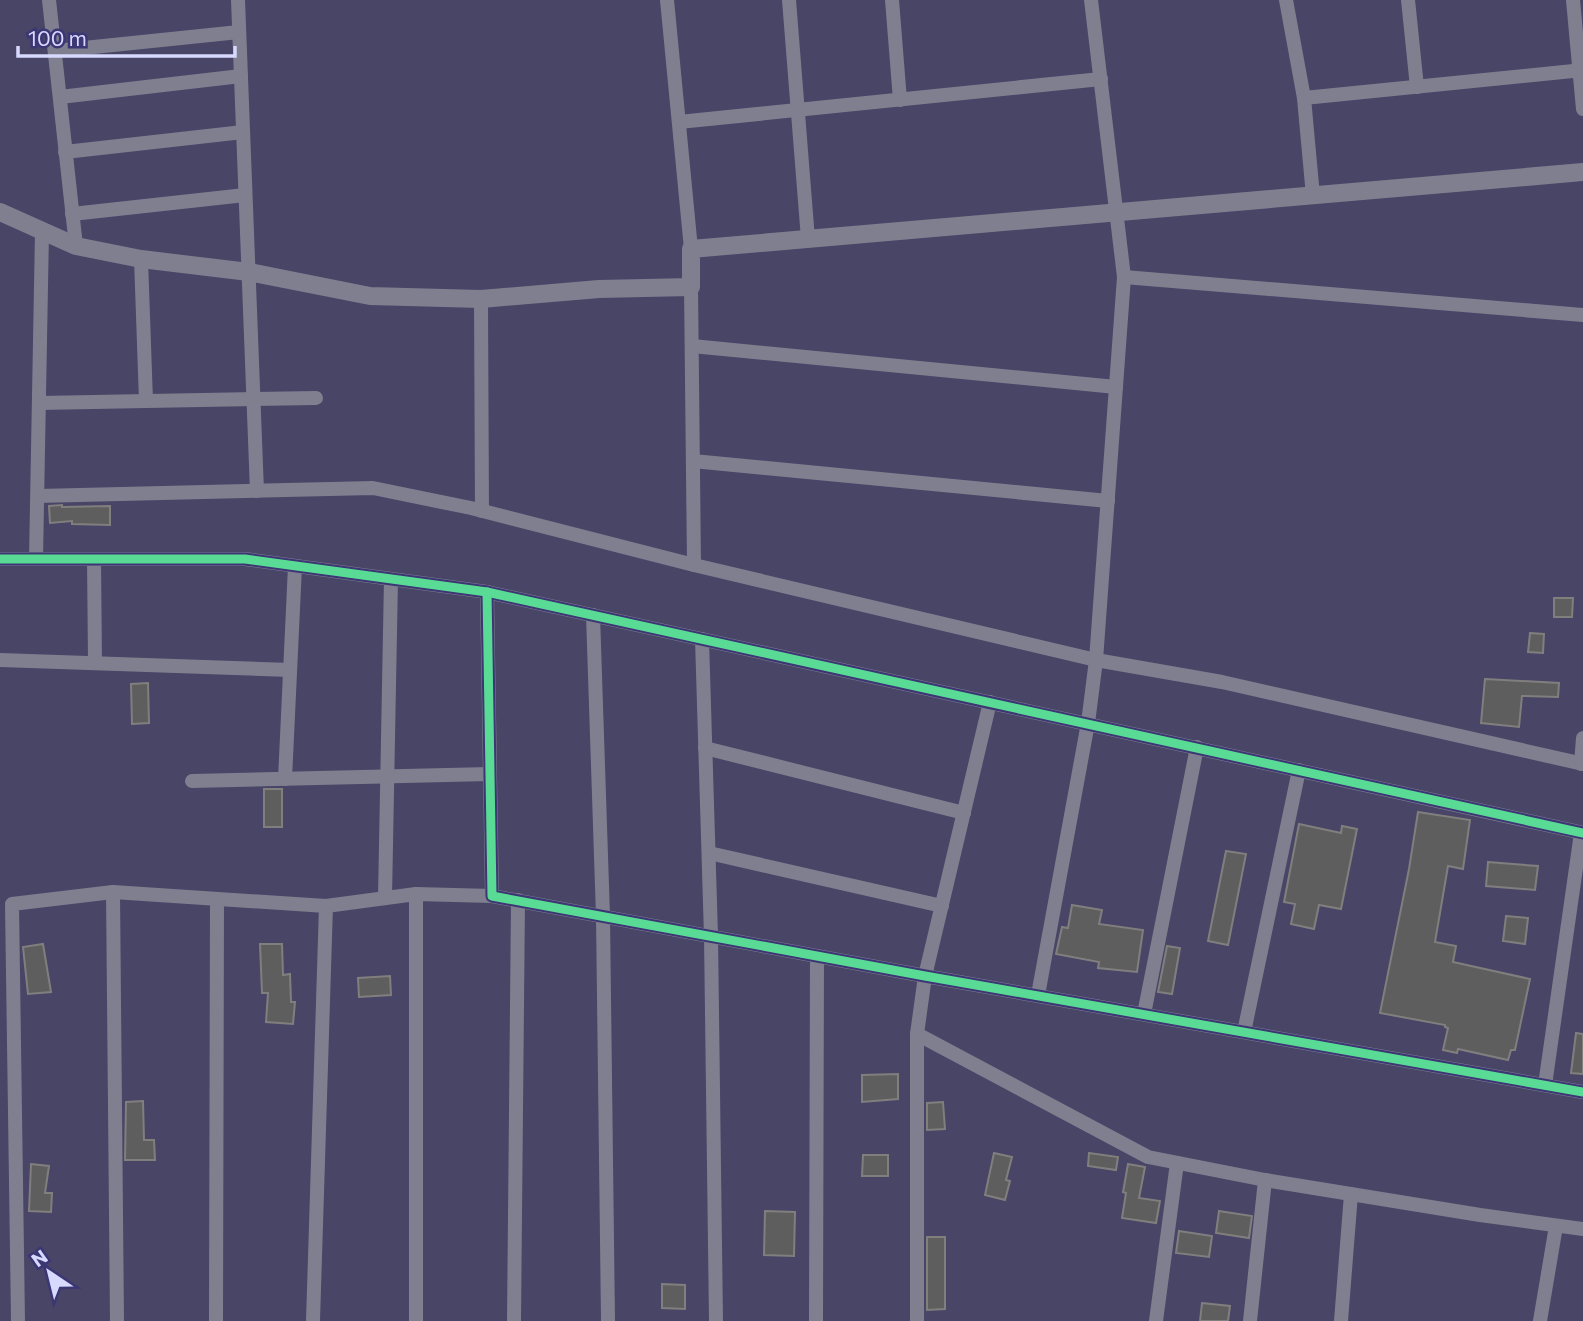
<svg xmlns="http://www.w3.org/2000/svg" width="1583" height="1321" font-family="Commissioner,sans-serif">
<rect width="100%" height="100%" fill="#484566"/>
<g fill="#5f5e5f" stroke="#817e7e" stroke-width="2">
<path d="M62,505V507L110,506V525L72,524V521L50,523L49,506Z"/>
<path d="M1554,598H1573L1572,617H1554Z"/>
<path d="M1530,633L1544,634L1543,653L1528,652Z"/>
<path d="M1485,679L1559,683L1558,697L1522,696L1519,727L1481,723Z"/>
<path d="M148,683L149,723L132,724L131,684Z"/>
<rect x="264" y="789" width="18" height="38"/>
<path d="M1418,812L1470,820L1463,869L1448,866L1435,942L1456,946L1453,962L1530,979L1515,1050H1511L1508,1060L1458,1049L1457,1053L1443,1050L1448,1028L1445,1027V1025L1380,1013L1409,869Z"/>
<path d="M1299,824L1341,833L1342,826L1357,829L1341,909L1319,905L1314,929L1291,924L1295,904L1284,902Z"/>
<path d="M1226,851L1246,854L1228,945L1208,941Z"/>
<path d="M1488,862L1538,866L1535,890L1486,886Z"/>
<path d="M1072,905L1102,910L1099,924L1143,930L1137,972L1098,968L1099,962L1056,954L1062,927L1068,928Z"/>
<path d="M1506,916L1528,918L1525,944L1503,941Z"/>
<path d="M43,944L51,992L28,994L23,947Z"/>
<path d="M260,944H282L283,975L290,974L291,1002H295L293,1024L266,1022L268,993H262Z"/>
<path d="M1167,946L1180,948L1172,994L1158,992Z"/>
<path d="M390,976L391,995L359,997L358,978Z"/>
<path d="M1576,1033L1583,1034V1074L1571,1073Z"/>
<path d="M898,1074V1099L862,1102V1075Z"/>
<path d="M143,1101L144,1140H154L155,1160H125L126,1102Z"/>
<path d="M943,1102L945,1129L927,1130V1103Z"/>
<path d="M994,1153L1012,1157L1006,1180L1010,1181L1005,1200L985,1195Z"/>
<path d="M1089,1153L1118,1157L1116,1170L1088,1166Z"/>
<path d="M863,1155H888V1176H862Z"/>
<path d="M31,1164L49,1166L45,1193H52L51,1212L29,1211Z"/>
<path d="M1128,1164L1145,1167L1139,1198L1160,1201L1156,1223L1122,1218L1126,1193L1123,1192Z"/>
<path d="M765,1211L795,1212L794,1256L764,1255Z"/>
<path d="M1219,1211L1252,1216L1249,1238L1216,1233Z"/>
<path d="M1179,1231L1212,1236L1209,1257L1176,1253Z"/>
<path d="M927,1237H945V1309L927,1310Z"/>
<path d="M662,1284L685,1285V1309L662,1308Z"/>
<path d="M1202,1303L1230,1306L1228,1321H1200Z"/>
</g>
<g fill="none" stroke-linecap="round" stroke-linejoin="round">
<g stroke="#7f7f90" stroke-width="14">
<path d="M49,0L76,246"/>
<path d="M238,0L257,491"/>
<path d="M667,0L691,249"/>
<path d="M789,0L808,239"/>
<path d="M892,0L900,100"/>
<path d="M1286,0L1304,98L1313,196"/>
<path d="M1408,0L1417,87"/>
<path d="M1573,0L1583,109"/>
<path d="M55,51L239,32"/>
<path d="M60,97L241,76"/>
<path d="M1304,98L1583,70"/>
<path d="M679,122L1101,79"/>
<path d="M65,152L243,132"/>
<path d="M72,214L245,195"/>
<path d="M141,259L146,401"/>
<path d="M1124,277L1583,315"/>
<path d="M691,287L694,565"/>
<path d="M481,299L482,511"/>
<path d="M692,346L1116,387"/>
<path d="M39,403L316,398"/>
<path d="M693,461L1108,501"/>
<path d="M38,496L373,488L471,508L694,565L1096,660L1222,682L1583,764"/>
<path d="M0,559H245L487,592L1583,833"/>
<path d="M36,559L42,232"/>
<path d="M94,559L95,663"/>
<path d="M487,592L492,896L925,976L1583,1092"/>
<path d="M593,615L603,916L608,1321"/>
<path d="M702,639L711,936L716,1321"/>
<path d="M0,660L290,670"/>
<path d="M990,702L925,976L917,1034L1148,1157L1265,1180L1480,1215L1583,1229"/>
<path d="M705,748L964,813"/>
<path d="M1581,764L1583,738"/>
<path d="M285,779L295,566"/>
<path d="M192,781L490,774"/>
<path d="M709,853L942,906"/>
<path d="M113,892L117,1321"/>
<path d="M385,898L391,579"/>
<path d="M1038,995L1088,723L1096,660L1124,277L1091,0"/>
<path d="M1144,1014L1197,747"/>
<path d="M1244,1032L1299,770"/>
<path d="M1545,1085L1581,833"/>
<path d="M18,1321L12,904L113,892L326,906L416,894"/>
<path d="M216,1321L217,901"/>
<path d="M313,1321L326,906"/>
<path d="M416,1321V894L492,896"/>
<path d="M514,1321L518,900"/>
<path d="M816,1321L817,956"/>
<path d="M917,1321V1034"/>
<path d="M1156,1321L1177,1163"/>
<path d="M1250,1321L1265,1180"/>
<path d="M1341,1321L1351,1194"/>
<path d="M1540,1321L1556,1226"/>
</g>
<path stroke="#7f7f90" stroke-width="18" d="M0,212L76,246L141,259L249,272L370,296L481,299L599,289L691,287V249L1583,172"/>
<g stroke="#3c3774" stroke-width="13">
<g id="cycleway">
<path d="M0,559H245L487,592L1583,833"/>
<path d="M487,592L492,896L925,976L1583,1092"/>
</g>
</g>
<use href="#cycleway" stroke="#5adb95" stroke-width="9"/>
</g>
<g transform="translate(49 1272) rotate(325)" stroke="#3c3774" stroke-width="5" paint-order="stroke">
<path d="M0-5L12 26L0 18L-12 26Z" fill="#d7d9fe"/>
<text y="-10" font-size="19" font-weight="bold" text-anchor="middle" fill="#d7d9fe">N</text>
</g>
<path d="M18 46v10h217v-10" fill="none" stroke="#d7d9fe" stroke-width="3.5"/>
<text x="28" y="46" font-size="21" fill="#d7d9fe" stroke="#3c3774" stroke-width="5" paint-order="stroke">100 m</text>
</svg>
